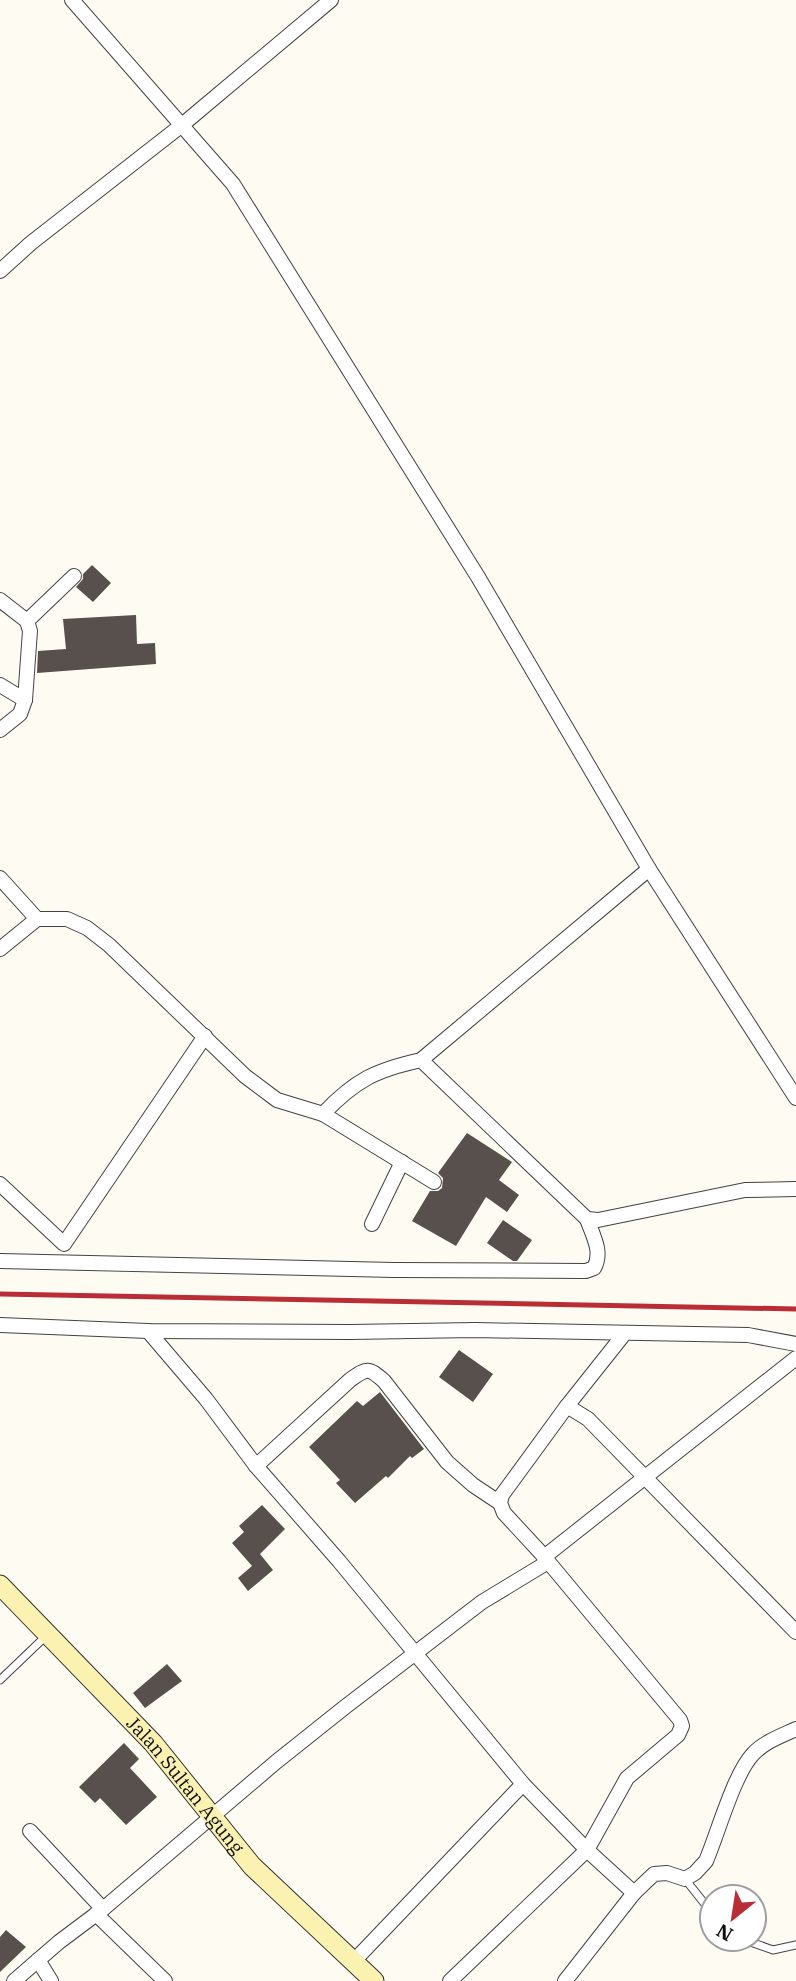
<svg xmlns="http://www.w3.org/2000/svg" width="796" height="1981" font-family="'IBM Plex Serif',serif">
<rect width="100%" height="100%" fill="#fefcf2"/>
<g fill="#57504c">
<path d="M92,565L111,583L93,602L76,587L83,579V574Z"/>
<path d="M136,615L137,644L155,643L156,664L37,673L38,651L66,649L63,619Z"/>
<path d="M467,1133L512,1162L499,1180L519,1195L507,1212L486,1197L456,1246L412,1221L430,1191H438L442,1188L443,1178L438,1173Z"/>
<path d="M503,1220L532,1240L517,1261H513L487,1243Z"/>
<path d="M459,1350L493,1374L473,1402L439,1377Z"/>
<path d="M380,1392L424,1449L412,1458L410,1456L388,1478L386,1476L355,1503L336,1483L340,1480L309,1447L357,1401L363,1406Z"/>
<path d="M262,1505L285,1529L260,1554L273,1570L248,1591L238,1578L252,1566L232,1543L244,1532L239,1526Z"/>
<path d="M167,1664L182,1681L145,1708L133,1693Z"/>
<path d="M124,1743L139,1759L130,1768L157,1797L126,1825L100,1798L95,1803L79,1787Z"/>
<path d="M6,1930L26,1947L0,1972V1937Z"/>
</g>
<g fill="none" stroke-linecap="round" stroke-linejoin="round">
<g stroke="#424242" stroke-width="9">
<g id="lane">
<path d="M0,1680L46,1636"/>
<path d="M685,1879L712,1913"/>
<path d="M742,1939L773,1950L796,1945"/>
</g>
</g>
<g stroke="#424242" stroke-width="16">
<g id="street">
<path d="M72,0L233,184L478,577L649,869L796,1098"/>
<path d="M0,271L31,243L182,125L331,0"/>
<path d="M0,600L27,621L30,631L25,700L20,714L0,730"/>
<path d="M27,621L74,576"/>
<path d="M0,685L25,700"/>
<path d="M0,878L37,919"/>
<path d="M0,949L37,919H67L87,928L109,945L245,1076L277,1100L323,1114C355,1080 376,1070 421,1060L649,869"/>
<path d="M421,1060L587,1219L598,1220L745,1190L796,1189"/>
<path d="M323,1114L434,1182"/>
<path d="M0,1184L64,1244L205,1036"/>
<path d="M372,1224L402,1162"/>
<path d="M0,1261L394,1270L586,1271L594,1268C603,1252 593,1236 587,1219"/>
<path d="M0,1325L148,1331L350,1332L475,1330L748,1335L796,1344"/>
<path d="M148,1331L206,1399L256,1466L339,1561L523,1784L587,1850L634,1893"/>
<path d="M567,1406L625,1333"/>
<path d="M256,1466L350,1380C367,1368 368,1367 384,1381L447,1462L473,1485L500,1503"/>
<path d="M544,1557L796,1358"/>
<path d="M30,1831L103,1909"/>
<path d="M96,1914L165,1981"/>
<path d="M38,1960L51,1981"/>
<path d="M353,1962L523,1784"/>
<path d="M14,1981L59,1942L103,1909L276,1762L345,1707L482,1602L548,1562"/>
<path d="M450,1981L587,1850L627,1778L678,1735L682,1726L680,1720L541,1553L504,1513L500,1503L502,1495L567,1406L588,1419L796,1632"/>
<path d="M565,1981L634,1893L654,1874L667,1873L685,1879L695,1873L706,1861C718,1833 734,1774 753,1754C764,1742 781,1736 796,1729"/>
</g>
</g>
<g stroke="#313131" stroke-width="21">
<g id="secondary">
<path id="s1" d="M0,1585L153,1743L252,1866L374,1981"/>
</g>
</g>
<use href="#lane" stroke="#fff" stroke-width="7"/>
<use href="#street" stroke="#fff" stroke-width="14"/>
<use href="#secondary" stroke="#fbf2b1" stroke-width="19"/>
<path stroke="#b92e36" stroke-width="5" d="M0,1294L796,1309"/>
</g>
<g text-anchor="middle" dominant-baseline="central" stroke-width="7" stroke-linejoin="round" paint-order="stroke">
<g font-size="19" fill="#0f0f0f" stroke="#fff">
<text stroke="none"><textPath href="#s1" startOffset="273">Jalan Sultan Agung</textPath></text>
</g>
</g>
<g transform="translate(733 1918) rotate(210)"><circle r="33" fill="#ffffff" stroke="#9f9f9f" stroke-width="2"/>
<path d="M0-5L12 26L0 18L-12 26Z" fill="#b92e36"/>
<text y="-10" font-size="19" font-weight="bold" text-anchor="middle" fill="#0f0f0f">N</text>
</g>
</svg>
